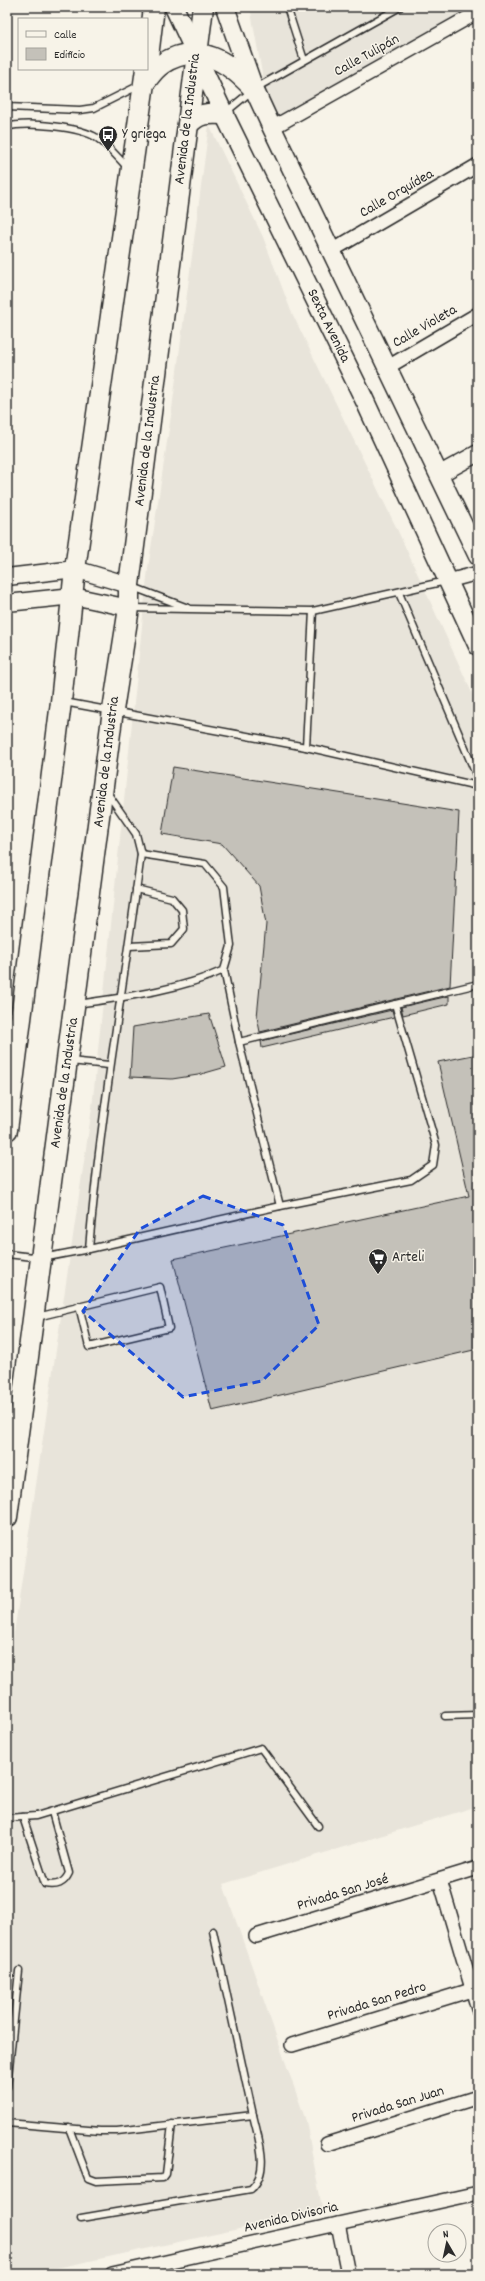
<svg xmlns="http://www.w3.org/2000/svg" width="485" height="2281" font-family="Dekko,sans-serif">
<rect width="100%" height="100%" fill="#f7f3e8"/>
<filter id="ink" filterUnits="userSpaceOnUse"><feTurbulence type="fractalNoise" baseFrequency=".025" numOctaves="2"/><feDisplacementMap in="SourceGraphic" scale="8" xChannelSelector="R" yChannelSelector="G"/><feConvolveMatrix kernelMatrix="1 2 1 2 8 2 1 2 1" color-interpolation-filters="sRGB"/></filter>
<g filter="url(#ink)">
<g fill="#e8e4da">
<path d="M250,7H478L272,128Z"/>
<path d="M209,125L263,237L291,311L397,529L478,706V1806L223,1884L306,2121L323,2213L295,2217L29,2274H7V1680L92,1108L148,568L172,409Z"/>
</g>
<g fill="#c4c1b9" stroke="#2b2b2b">
<path d="M173,767L459,812L450,986L260,1032L257,1017L266,924L259,886L222,844L162,834Z"/>
<path d="M449,996V1004L403,1015L401,1007Z"/>
<path d="M392,1010L394,1017L262,1048L261,1041Z"/>
<path d="M209,1014L226,1067L198,1075L172,1079L130,1077L133,1027Z"/>
<path d="M478,1054V1349L212,1411L173,1259L469,1196L438,1062Z"/>
</g>
<g fill="none" stroke-linecap="round" stroke-linejoin="round">
<g stroke="#2b2b2b" stroke-width="9">
<g id="service">
<path d="M287,7L304,60"/>
<path d="M7,107L80,110L94,108L140,85"/>
<path d="M226,112L254,89L400,7"/>
<path d="M7,127C25,121 81,127 97,138C108,145 118,158 128,168"/>
<path d="M133,587L188,608"/>
<path d="M399,593L478,779"/>
<path d="M131,608L313,611L446,581"/>
<path d="M64,702L306,747L478,786"/>
<path d="M306,747L313,611"/>
<path d="M108,794L136,834L141,854C124,985 100,1116 89,1249L280,1206L411,1180L433,1165L436,1145L395,1004"/>
<path d="M129,946L171,944L184,929L182,910L172,898L136,889"/>
<path d="M224,970L239,1042L280,1206"/>
<path d="M77,1004C125,997 180,990 224,970L231,946L224,887L205,864L141,854"/>
<path d="M239,1042L478,984"/>
<path d="M70,1061L109,1065"/>
<path d="M7,1254L42,1258L89,1249"/>
<path d="M37,1317L160,1287L169,1328L89,1347L79,1306"/>
<path d="M445,1716L478,1715"/>
<path d="M23,1817L45,1884C57,1886 64,1884 69,1873L52,1812"/>
<path d="M7,1818L36,1816L261,1748L318,1826"/>
<path d="M7,2087L19,1971"/>
<path d="M7,2123L100,2131H117L253,2115L213,1931"/>
<path d="M69,2128L88,2178L96,2181L163,2178L166,2174L172,2124"/>
<path d="M81,2218L251,2189C271,2171 258,2138 253,2115"/>
</g>
</g>
<g stroke="#2b2b2b" stroke-width="16">
<g id="minor">
<path d="M272,128L478,12"/>
<path d="M331,251L478,165"/>
<path d="M388,367L478,314"/>
<path d="M448,581L478,573"/>
<path d="M440,1880L478,2009"/>
<path d="M256,1936L478,1868"/>
<path d="M292,2045L478,1988"/>
<path d="M327,2144L478,2097"/>
<path d="M338,2224L348,2274"/>
<path d="M112,2274L478,2193"/>
</g>
</g>
<g stroke="#2b2b2b" stroke-width="19">
<g id="tertiary">
<path d="M440,474L478,453"/>
<path d="M7,577L75,569L129,585"/>
<path d="M7,603L73,596L129,608"/>
</g>
</g>
<g stroke="#2b2b2b" stroke-width="21">
<g id="secondary">
<path d="M174,7L224,114L364,399L478,646"/>
<path d="M225,7L254,89L272,128L478,556"/>
</g>
</g>
<g stroke="#2b2b2b" stroke-width="23">
<g id="primary">
<path d="M147,65L154,7"/>
<path d="M145,82C150,76 155,68 162,64C198,40 229,62 254,89"/>
<path d="M188,125C198,113 208,113 224,114"/>
<path d="M7,1130L61,702L75,569L146,69"/>
<path d="M7,1517L113,710L129,608V585L203,7"/>
</g>
</g>
<use href="#service" stroke="#f7f3e8" stroke-width="6"/>
<use href="#minor" stroke="#f7f3e8" stroke-width="13"/>
<use href="#tertiary" stroke="#f7f3e8" stroke-width="16"/>
<use href="#secondary" stroke="#f7f3e8" stroke-width="18"/>
<use href="#primary" stroke="#f7f3e8" stroke-width="20"/>
</g>
</g>
<path fill="#1d4ed8" fill-opacity="0.2" stroke="#1d4ed8" stroke-width="3" stroke-dasharray="8 5" stroke-linejoin="round" d="M203,1196L283,1225L319,1325L262,1381L183,1397L83,1311L140,1229Z"/>
<defs>
<g id="bus-pin" transform="scale(1)"><path d="M0 17L-7.5 6A9.5 9.5 0 1 1 7.5 6Z" fill="#2b2b2b" stroke="#f7f3e8"/><path d="M-5-6H5V4H4V6H2V4H-2V6H-4V4H-5ZM-3.5-4V0h7V-4ZM-3.5 1.2v1.5H-2V1.2ZM2 1.2v1.5H3.5V1.2Z" fill="#fff"/></g>
<g id="supermarket-pin" transform="scale(1)"><path d="M0 17L-7.5 6A9.5 9.5 0 1 1 7.5 6Z" fill="#2b2b2b" stroke="#f7f3e8"/><path d="M-6-5.5h2.5l.6 2H6L4.5 2H-2.5L-4.4-4H-6ZM-1.5 3.2a1.3 1.3 0 1 0 .1 0ZM3 3.2a1.3 1.3 0 1 0 .1 0Z" fill="#fff"/></g>
</defs>
<g fill-rule="evenodd">
<use href="#bus-pin" x="108" y="135"/>
<use href="#supermarket-pin" x="378" y="1258"/>
</g>
<g text-anchor="middle" dominant-baseline="central" stroke-width="3" stroke-linejoin="round" paint-order="stroke">
<g font-size="15" fill="#2b2b2b" stroke="#f7f3e8">
<text transform="translate(367 56) rotate(-29)">Calle Tulipán</text>
<text transform="translate(188 119) rotate(-83)">Avenida de la Industria</text>
<text transform="translate(397 194) rotate(-30)">Calle Orquídea</text>
<text transform="translate(328 326) rotate(64)">Sexta Avenida</text>
<text transform="translate(425 327) rotate(-30)">Calle Violeta</text>
<text transform="translate(148 441) rotate(-83)">Avenida de la Industria</text>
<text transform="translate(107 762) rotate(-83)">Avenida de la Industria</text>
<text transform="translate(65 1083) rotate(-82)">Avenida de la Industria</text>
<text transform="translate(343 1893) rotate(-17)">Privada San José</text>
<text transform="translate(377 2002) rotate(-17)">Privada San Pedro</text>
<text transform="translate(398 2105) rotate(-17)">Privada San Juan</text>
<text transform="translate(291 2218) rotate(-13)">Avenida Divisoria</text>
</g>
<g font-size="15" fill="#2b2b2b" stroke="#f7f3e8" text-anchor="start">
<text x="122" y="135">Y griega</text>
<text x="392" y="1258">Arteli</text>
</g>
</g>
<rect width="485" height="2281" fill="none" stroke="#f7f3e8" stroke-width="24"/>
<rect x="12" y="12" width="461" height="2257" fill="none" stroke="#2b2b2b" stroke-width="1.5" filter="url(#ink)"/>
<rect x="18" y="18" width="130" height="52" fill="#f7f3e8" stroke="#a5a39c"/>
<rect x="26" y="31" width="20" height="6" fill="#f7f3e8" stroke="#a5a39c"/>
<text x="54" y="38" font-size="12" fill="#2b2b2b">Calle</text>
<rect x="26" y="48" width="20" height="12" fill="#c4c1b9" stroke="#a5a39c"/>
<text x="54" y="58" font-size="12" fill="#2b2b2b">Edificio</text>
<g transform="translate(447 2243) rotate(351)"><circle r="19" fill="#f7f3e8" stroke="#a5a39c"/>
<path d="M0-3L7 15L0 10L-7 15Z" fill="#2b2b2b"/>
<text y="-6" font-size="11" font-weight="bold" text-anchor="middle" fill="#2b2b2b">N</text>
</g>
</svg>
